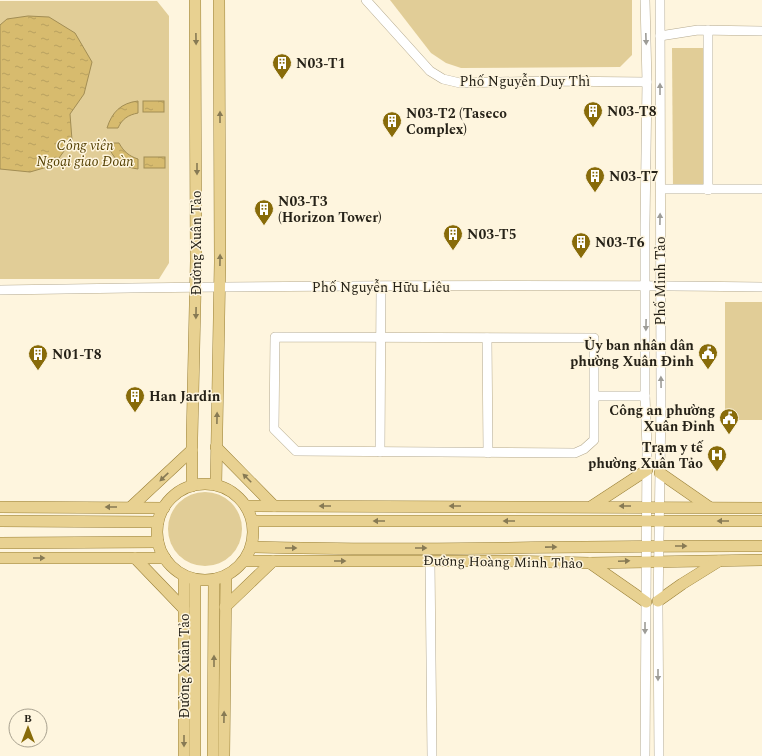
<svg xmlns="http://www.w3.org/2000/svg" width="762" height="756" font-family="Spectral,serif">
<defs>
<pattern id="water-ripples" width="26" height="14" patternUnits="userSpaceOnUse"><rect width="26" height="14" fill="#d7bb6e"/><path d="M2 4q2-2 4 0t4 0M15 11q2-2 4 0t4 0" fill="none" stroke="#b8a05f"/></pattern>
</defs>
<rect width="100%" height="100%" fill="#fef5de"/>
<g fill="#e1cd97">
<path d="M390,0H632V55L620,67L461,68L446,63L431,53Z"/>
<path d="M0,1H157L169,16V263L159,279H0Z"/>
<path d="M672,48H704L705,189H673Z"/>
<rect x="725" y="302" width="37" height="118"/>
<circle cx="205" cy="529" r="37"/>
</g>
<g fill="url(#water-ripples)" stroke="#a28d54">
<path d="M28,16L49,17L75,33L92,62L84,94L70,114L72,140L54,165L30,172L0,169V25L7,19Z"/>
<path d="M138,101V113C128,115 122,119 118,128H107C112,112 121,103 138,101Z"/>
<rect x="143" y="101" width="21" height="11"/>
<path d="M107,143H119C124,152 129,156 138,159V169C121,167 113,159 107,143Z"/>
<rect x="144" y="157" width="21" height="11"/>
</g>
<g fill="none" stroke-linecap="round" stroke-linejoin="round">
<g stroke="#b5aa8f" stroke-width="10">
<g id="minor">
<path d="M366,0L430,71L443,79L460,83L547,81L647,82"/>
<path d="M645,0L647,82L645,224V396L647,448L645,756"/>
<path d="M708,30V190"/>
<path d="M660,36L698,30L762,31"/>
<path d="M661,189H762"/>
<path d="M0,290C254,286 508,284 762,287"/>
<path d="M275,337L594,338V440L584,449L575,453L296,451L274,429Z"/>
<path d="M487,338L488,453"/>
<path d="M595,396H645"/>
<path d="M380,452L381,287"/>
<path d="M430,561L432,756"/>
<path d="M659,756L658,608L661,402L660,0"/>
</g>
</g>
<g stroke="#9a8037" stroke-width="12">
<g id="major">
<path d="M216,447L274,506"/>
<path d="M660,473L709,507"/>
<circle cx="205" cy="532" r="48"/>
<path d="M216,485L220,262L219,0"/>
<path d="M192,486V438L196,261L195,0"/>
<path d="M246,506L762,508"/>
<path d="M592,506L647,470"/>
<path d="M0,507L164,508"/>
<path d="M131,507L192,450"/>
<path d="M0,521L158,522"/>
<path d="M253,521H762"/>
<path d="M0,543L158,542"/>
<path d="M252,547C422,552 592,545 762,546"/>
<path d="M0,558H165"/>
<path d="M135,558L184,609"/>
<path d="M245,561H503L590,563L762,560"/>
<path d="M590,563L646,602"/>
<path d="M184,576V756"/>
<path d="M195,580V756"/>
<path d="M658,601L682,584L719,561"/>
<path d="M225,607L273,561"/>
<path d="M213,756L214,580"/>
<path d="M224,756L226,576"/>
</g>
</g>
<use href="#minor" stroke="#fff" stroke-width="9"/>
<use href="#major" stroke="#e8d191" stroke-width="11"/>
</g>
<defs><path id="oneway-solid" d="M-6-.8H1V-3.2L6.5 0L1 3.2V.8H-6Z"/></defs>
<g fill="#877a54">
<use href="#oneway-solid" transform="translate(196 39) rotate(89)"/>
<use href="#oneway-solid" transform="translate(220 117) rotate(-90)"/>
<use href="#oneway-solid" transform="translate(197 169) rotate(90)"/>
<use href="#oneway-solid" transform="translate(220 260) rotate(-89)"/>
<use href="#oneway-solid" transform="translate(196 313) rotate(91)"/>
<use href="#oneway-solid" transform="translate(217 418) rotate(-89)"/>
<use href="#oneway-solid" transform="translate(164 477) rotate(136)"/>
<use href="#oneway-solid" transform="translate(247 478) rotate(-135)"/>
<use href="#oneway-solid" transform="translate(325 506) rotate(-180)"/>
<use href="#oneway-solid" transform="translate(455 506) rotate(-180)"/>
<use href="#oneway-solid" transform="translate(625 506) rotate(-180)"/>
<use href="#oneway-solid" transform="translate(111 507) rotate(-180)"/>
<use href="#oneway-solid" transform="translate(379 521) rotate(180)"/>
<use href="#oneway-solid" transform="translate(509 521) rotate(180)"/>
<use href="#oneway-solid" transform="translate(723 521) rotate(180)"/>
<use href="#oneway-solid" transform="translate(681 546)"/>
<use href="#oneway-solid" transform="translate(551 547) rotate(-1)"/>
<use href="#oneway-solid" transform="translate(291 548)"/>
<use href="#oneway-solid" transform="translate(421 548)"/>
<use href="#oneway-solid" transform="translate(39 558)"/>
<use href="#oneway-solid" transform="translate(340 561)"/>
<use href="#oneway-solid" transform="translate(624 561) rotate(-2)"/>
<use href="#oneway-solid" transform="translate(214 661) rotate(-90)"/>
<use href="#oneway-solid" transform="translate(224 717) rotate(-89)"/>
<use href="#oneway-solid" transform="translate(184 741) rotate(90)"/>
</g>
<g fill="#9d9c97">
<use href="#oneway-solid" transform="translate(646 39) rotate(88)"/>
<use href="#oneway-solid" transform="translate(660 89) rotate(-90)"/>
<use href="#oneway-solid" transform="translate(660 219) rotate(-89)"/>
<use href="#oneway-solid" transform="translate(646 325) rotate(91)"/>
<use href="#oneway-solid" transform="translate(661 382) rotate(-91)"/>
<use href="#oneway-solid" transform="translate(645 628) rotate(90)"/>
<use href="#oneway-solid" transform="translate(658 675) rotate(90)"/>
</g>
<defs>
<g id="building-pin" transform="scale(1)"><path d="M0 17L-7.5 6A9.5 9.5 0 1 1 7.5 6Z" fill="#886b09" stroke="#fef5de"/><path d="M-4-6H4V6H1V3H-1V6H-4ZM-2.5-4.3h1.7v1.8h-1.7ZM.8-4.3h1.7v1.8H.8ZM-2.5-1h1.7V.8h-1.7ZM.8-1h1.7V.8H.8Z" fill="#fff"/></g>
<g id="civic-pin" transform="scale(1)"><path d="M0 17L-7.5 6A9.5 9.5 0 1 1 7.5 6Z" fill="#886b09" stroke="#fef5de"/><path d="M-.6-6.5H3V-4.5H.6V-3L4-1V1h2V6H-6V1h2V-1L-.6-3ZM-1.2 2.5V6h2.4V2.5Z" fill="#fff"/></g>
<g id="hospital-pin" transform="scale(1)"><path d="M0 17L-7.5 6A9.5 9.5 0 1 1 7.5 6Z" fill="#886b09" stroke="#fef5de"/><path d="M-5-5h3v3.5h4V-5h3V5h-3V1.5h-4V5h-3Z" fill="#fff"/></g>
</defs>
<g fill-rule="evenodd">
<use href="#building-pin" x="282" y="63"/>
<use href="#building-pin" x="593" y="111"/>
<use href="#building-pin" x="392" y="121"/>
<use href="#building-pin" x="595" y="176"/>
<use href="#building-pin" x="264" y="209"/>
<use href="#building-pin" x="453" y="234"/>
<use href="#building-pin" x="581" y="242"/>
<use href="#civic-pin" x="708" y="353"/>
<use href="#building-pin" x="38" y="354"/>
<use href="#building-pin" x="135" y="396"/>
<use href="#civic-pin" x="729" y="418"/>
<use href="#hospital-pin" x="717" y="455"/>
</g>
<g text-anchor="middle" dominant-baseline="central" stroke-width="3" stroke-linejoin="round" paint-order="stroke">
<g font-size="14" font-weight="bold" fill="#262218" stroke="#fef5de" text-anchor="start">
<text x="296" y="63">N03-T1</text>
<text x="607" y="111">N03-T8</text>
<text x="406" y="113">N03-T2 (Taseco<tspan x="406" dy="16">Complex)</tspan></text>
<text x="609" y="176">N03-T7</text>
<text x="278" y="201">N03-T3<tspan x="278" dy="16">(Horizon Tower)</tspan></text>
<text x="467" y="234">N03-T5</text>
<text x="595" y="242">N03-T6</text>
<text x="694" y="345" text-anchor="end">Ủy ban nhân dân<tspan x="694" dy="16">phường Xuân Đỉnh</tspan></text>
<text x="52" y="354">N01-T8</text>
<text x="149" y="396">Han Jardin</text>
<text x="715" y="410" text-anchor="end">Công an phường<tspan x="715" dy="16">Xuân Đỉnh</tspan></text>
<text x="703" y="447" text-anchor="end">Trạm y tế<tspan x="703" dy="16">phường Xuân Tảo</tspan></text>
</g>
<g font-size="14" fill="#262218" stroke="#fef5de">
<text x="525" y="81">Phố Nguyễn Duy Thì</text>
<text transform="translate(196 243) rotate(-90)">Đường Xuân Tảo</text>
<text transform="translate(660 281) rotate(-90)">Phố Minh Tảo</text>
<text x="381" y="287">Phố Nguyễn Hữu Liêu</text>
<text transform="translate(503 562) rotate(1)">Đường Hoàng Minh Thảo</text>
<text transform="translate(184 666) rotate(-90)">Đường Xuân Tảo</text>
</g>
<g font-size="14" font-style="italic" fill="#533f00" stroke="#fef5de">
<text x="85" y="145">Công viên<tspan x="85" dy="16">Ngoại giao Đoàn</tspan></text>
</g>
</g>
<g transform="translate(28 728)"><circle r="19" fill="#fef5de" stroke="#a8a18f"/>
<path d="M0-3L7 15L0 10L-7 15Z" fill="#886b09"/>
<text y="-6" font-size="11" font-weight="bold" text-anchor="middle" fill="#262218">B</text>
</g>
</svg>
